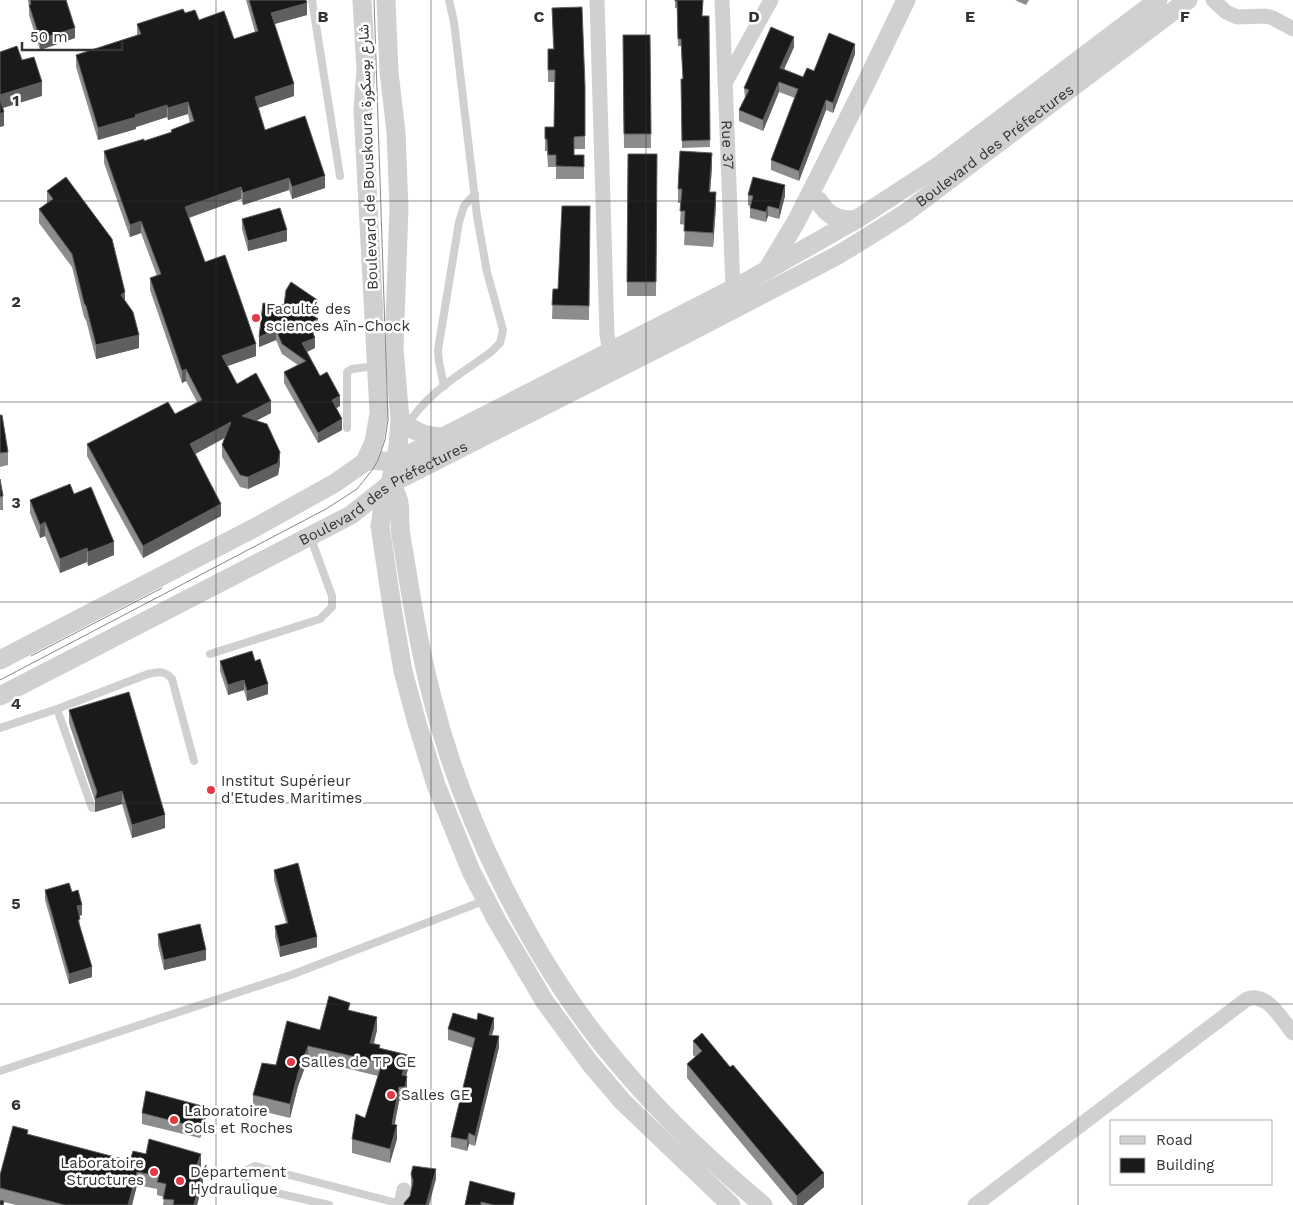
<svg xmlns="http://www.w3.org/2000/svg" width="1293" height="1205" font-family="'Work Sans',Vazirmatn,sans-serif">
<rect width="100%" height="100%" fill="#fff"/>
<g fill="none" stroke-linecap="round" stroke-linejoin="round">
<g stroke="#d0d0d0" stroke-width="8">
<path d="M312,0L340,176"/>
<path d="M444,386L439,362L438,350L459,222L464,206L475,194"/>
<path d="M407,426C426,393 461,374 491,352L500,343L503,330L487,272L477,216L454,22L449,0"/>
<path d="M347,428V372L352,369L376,366"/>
<path d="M210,654L320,619L332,607V596L310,536"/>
<path d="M57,709L92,808"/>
<path d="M0,728L57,709L148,674C159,672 164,670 172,679L194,761"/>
<path d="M0,1071L291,975L486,900"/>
<path d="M329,1205L250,1187C244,1182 243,1177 247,1170L255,1166L401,1204"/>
</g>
<g stroke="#d0d0d0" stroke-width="15">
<path d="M597,0L607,335L610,351"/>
<path id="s1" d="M722,0L733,289"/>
<path d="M1213,0L1226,12L1237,17L1265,16L1273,18L1293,29"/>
<path d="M725,83L771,0"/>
<path d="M401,1205L404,1190"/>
<path d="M975,1205L1247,999C1268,992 1282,1020 1293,1033"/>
</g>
<g stroke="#d0d0d0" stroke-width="19">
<path d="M362,0L366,70L363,110L379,413L374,442L365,462"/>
<path d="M386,0L389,72L396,132L399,208L394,349L400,419L398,447L390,484L384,500L380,526L393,613L403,671L417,723L436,785L471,871L497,921L545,1002L589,1062L623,1102L731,1205"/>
<path d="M819,201C827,216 840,222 857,219"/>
<path d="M767,270L796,222L863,89L906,0"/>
<path d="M400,419C412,431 424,436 442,437"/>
<path d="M390,484C393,489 397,494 398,499C401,507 399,515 400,524C400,533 402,543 404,553C412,603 420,652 433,701C463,818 527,950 603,1045C650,1104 705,1157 763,1205"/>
<path d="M0,660L256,527L335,483L365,462L372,460L394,462L746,282L857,219L937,167L1158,0"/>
<path id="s2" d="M0,696L351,515L390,484L684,335L838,255L869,236L904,214L1188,0"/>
</g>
<g stroke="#888" stroke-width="1">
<path d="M31,656L162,588"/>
<path d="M0,680L326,509L357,489L373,469L378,460L385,440L388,420L374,0"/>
</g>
</g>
<g fill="#8c8c8c">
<path d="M28,0H67V4L75,38L40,50L29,15V7Z"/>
<path d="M246,0H306L307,15L274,24L294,96L258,108L265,130L325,188L292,199L289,190L243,205L241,199L189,218L205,262L256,356L227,366L237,384L271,413L256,421L280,464L278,475L248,489L240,487L222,457V445L225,438L195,454L221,516L143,558L87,456V444L175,414L197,402L186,381L182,383L150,290V278L157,276L141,233L130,237L104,163V151L144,141L171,132V130L190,123L188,114L168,120L167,117L136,127V129L98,140L76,67V55L137,35V24L185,13L199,20L234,39L255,32Z"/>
<path d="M675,0L703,16H709L710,147L682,148L681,79H683L681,46H678L677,8H675Z"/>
<path d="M1015,0H1029L1026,5Z"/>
<path d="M552,8L585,87V149H574V155H584V179H556V167H548L547,151H545V127H554L555,82H548V49H553Z"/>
<path d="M623,35H650L651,148H624Z"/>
<path d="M794,47L784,69L803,77L814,71L855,54L833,113L826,110L799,181L771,170V160L795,98L779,92L763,131L739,121V110L745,98L744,88Z"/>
<path d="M628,154H657L656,296H627Z"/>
<path d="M712,167L710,192L716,206L713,247L684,245L685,225L680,224L681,203H678V189Z"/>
<path d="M47,191L125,300L139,348L96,359L86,320L84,317L72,267L39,223V209L47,203Z"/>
<path d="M748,195L785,196L779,219L768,216L766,222L750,218V206L748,205Z"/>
<path d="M590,206L589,320L552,319L553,289H558Z"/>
<path d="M242,219L287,241L248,251L242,229Z"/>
<path d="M284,305L319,311L315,317L318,329L313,331L315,348L307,352L320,376L340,406L336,408L342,430L318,443L284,383V372L298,365L282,354L276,340L259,347Z"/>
<path d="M0,415L8,452V465L0,467Z"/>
<path d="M0,479L3,496V510H0Z"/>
<path d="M74,494L114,555L88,566L87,562L60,573L45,536L40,538L30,513V500Z"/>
<path d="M220,661H255L268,694L247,701L244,690L228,695L220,671Z"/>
<path d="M69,710L165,828L132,838L122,804L95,812V801L69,723Z"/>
<path d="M274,870L317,947L280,957L275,937V926L286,923L274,880Z"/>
<path d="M45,890L72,892L82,915L79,916L80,927L92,977L69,984L45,900Z"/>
<path d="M158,934L206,960L164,970L158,945Z"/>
<path d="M350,1011L377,1030L374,1043L408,1069L406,1076L407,1090L405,1101H399L395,1124L397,1139L390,1163L352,1153V1139L365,1118L378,1076L308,1059L298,1086L290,1118L253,1109V1095L276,1065L320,1030Z"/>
<path d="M494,1028L492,1035L499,1047L475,1146L469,1144L467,1151L451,1147V1137L473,1048L448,1040V1029Z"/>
<path d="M693,1041L824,1187L803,1205H793L687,1078V1064L695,1057L693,1055Z"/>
<path d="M142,1113L206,1117L200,1138L142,1124Z"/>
<path d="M28,1134L130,1161L201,1167L200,1168L203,1182L197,1205H163L164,1197L157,1195V1189L137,1185L132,1205H16L4,1202V1205H0V1175Z"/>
<path d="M411,1174L436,1179L410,1196L412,1187L411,1184Z"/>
<path d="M470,1181L514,1205H465Z"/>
</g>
<g fill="#5f5f5f">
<path d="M307,3V15L271,25V13Z"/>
<path d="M75,28V38L40,50V39Z"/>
<path d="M794,37V47L780,78V68Z"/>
<path d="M855,44V54L833,113V103Z"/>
<path d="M42,82V96L0,109V95Z"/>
<path d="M779,82V92L763,131V120Z"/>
<path d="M294,84V96L255,109V97Z"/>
<path d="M826,100V110L799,181V171Z"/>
<path d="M188,102V114L168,120V108Z"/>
<path d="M167,105V117L136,127V129L98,140V128L135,115Z"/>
<path d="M4,112V126L0,127V114Z"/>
<path d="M712,153V167L709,206V192Z"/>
<path d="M325,176V188L292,199V187Z"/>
<path d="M289,178V190L243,205V193Z"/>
<path d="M785,185V196L779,219V209Z"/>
<path d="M241,187V199L185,219V207Z"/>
<path d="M716,192V206L713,247V233Z"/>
<path d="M768,206V216L766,222V212Z"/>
<path d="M141,221V233L130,237V225Z"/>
<path d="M287,230V241L248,251V241Z"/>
<path d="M125,292V306L121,295Z"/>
<path d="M319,301V311L312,322L318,319V329L309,333L310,313Z"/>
<path d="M276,330V340L259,347V337Z"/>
<path d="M139,335V348L96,359V345Z"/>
<path d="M315,338V348L302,354V343Z"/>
<path d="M256,344V356L222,368V356Z"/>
<path d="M186,369V381L182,383V371Z"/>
<path d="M340,396V406L332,411V400Z"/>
<path d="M271,401V413L242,428V416Z"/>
<path d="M342,419V430L318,443V433Z"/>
<path d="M231,422V434L190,457V444Z"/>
<path d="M280,452V464L278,475L248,489V477Z"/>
<path d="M221,504V516L143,558V546Z"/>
<path d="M45,522V536L40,538V525Z"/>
<path d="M114,542V555L88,566V552Z"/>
<path d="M87,548V562L60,573V559Z"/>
<path d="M244,680V690L228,695V685Z"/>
<path d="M268,684V694L247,701V691Z"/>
<path d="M122,791V804L95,812V799Z"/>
<path d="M165,815V828L132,838V825Z"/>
<path d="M82,905V915L77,916V906Z"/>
<path d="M317,937V947L280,957V947Z"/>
<path d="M206,950V960L164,970V960Z"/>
<path d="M92,967V977L69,984V974Z"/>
<path d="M377,1017V1030L370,1056V1043Z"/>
<path d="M494,1018V1028L489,1045V1035Z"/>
<path d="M499,1036V1047L475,1146V1136Z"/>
<path d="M308,1046V1059L298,1086L290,1118V1104L298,1073Z"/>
<path d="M408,1055V1069L402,1089V1075Z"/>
<path d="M407,1076V1090L405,1101V1087Z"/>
<path d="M399,1087V1101L392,1137V1124Z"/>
<path d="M206,1107V1117L200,1138V1128Z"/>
<path d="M397,1125V1139L390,1163V1149Z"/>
<path d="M469,1133V1144L467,1151V1140Z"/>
<path d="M201,1154V1167L196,1180V1167Z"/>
<path d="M203,1169V1182L197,1205H194Z"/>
<path d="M436,1169V1179L429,1205H426Z"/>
<path d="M137,1172V1185L132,1205H128Z"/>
<path d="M824,1173V1187L803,1205H797V1196Z"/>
</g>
<g fill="#1a1a1a" stroke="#5f5f5f">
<path d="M30,0H66L75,28L40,39L29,5L31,4Z"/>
<path d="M249,0H306L307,3L271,13L294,84L255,97L265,130L305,116L325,176L292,187L289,178L243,193L241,187L185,207L205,262L225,255L256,344L222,356L237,384L256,373L271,401L242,416L267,424L280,452L278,463L248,477L240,475L222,445L231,422L190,444L221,504L143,546L87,444L168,402L175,414L202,400L186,369L182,371L150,278L161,274L141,221L130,225L104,151L144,139V141L172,132L171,130L194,121L188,102L168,108L167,105L135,115L136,117L98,128L76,55L141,34L137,24L183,9L185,13L195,10L199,20L224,11L234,39L258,31Z"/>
<path d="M675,0H703L702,16H709L710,140L682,141L681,79H683L681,39H678L677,1H675Z"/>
<path d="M582,7L585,87V136L574,137V155H584V167L556,166V155H548L547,139H545V127H554L555,70H548V49H554L552,8Z"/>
<path d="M771,27L794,37L780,68L803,77L807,68L814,71L829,33L855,44L833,103L826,100L799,171L771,160L798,89L779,82L763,120L739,110L749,90L744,88Z"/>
<path d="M623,35H650L651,134H624Z"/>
<path d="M17,46L22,60L34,57L42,82L0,95V52Z"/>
<path d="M0,99L4,112L0,114Z"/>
<path d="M680,151L712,153L709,192H716L713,233L684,231L685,211H680L682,189H678Z"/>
<path d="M628,154H657L656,282H627Z"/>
<path d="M66,177L112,239L125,292L121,295L133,312L139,335L96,345L86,306L84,303L72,254L39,209L53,199L47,191Z"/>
<path d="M753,177L785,185L779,209L768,206L766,212L750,208L753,196L748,195Z"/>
<path d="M562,206H590L589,306L552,305L553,289H558Z"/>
<path d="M280,208L287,230L248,241L242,219Z"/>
<path d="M291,282L319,301L310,313L318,319L309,323L315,338L302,343L320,376L327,372L340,396L332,400L342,419L318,433L284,372L306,361L282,344L276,330L259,337L263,303L284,305L286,290Z"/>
<path d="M0,415H2L8,452L0,453Z"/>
<path d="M0,479L3,496L0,497Z"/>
<path d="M70,484L74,494L91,487L114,542L88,552L87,548L60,559L45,522L40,525L30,500Z"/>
<path d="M252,651L255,661L260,659L268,684L247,691L244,680L228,685L220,661Z"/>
<path d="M129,692L165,815L132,825L122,791L95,799L97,792L69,710Z"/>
<path d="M298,863L317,937L280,947L275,926L288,923L274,870Z"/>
<path d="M69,883L72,892L78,890L82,905L77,906L80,919L78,920L92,967L69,974L45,890Z"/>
<path d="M200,924L206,950L164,960L158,934Z"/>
<path d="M329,996L350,1003L348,1010L377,1017L370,1043L380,1045L379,1048L408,1055L402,1075L407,1076L405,1087H399L392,1124L397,1125L390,1149L352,1139L356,1114L365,1118L382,1063L308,1046L298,1073L290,1104L253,1095L262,1063L276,1065L287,1021L320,1030Z"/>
<path d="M453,1013L477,1020L478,1013L494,1018L489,1035L499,1036L475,1136L469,1133L467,1140L451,1137L475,1038L448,1029Z"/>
<path d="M702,1033L730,1067L733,1065L824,1173L797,1196L687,1064L702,1051L693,1041Z"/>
<path d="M146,1091L206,1107L200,1128L142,1113Z"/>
<path d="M13,1126L28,1130L27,1134L130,1161L133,1151L146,1154L149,1139L201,1154L196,1167L203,1169L194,1205H173L174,1200L163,1199L166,1184L157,1182L159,1176L137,1172L128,1205H65L0,1188V1175Z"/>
<path d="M413,1166L436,1169L426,1205H404V1203L410,1196L413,1181L411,1174Z"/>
<path d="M470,1181L515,1193L513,1205H494L481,1202V1205H465Z"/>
<path d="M0,1200L4,1201L3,1205H0Z"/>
</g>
<path fill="none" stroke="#333" stroke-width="1" stroke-opacity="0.55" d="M216,0V1205M431,0V1205M646,0V1205M862,0V1205M1078,0V1205M0,201H1293M0,402H1293M0,602H1293M0,803H1293M0,1004H1293"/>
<g fill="#e63946" stroke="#fff" stroke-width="2">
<circle cx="256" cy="318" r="5"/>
<circle cx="211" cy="790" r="5"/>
<circle cx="291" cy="1062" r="5"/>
<circle cx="391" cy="1095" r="5"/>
<circle cx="174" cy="1120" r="5"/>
<circle cx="154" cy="1172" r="5"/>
<circle cx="180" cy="1181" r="5"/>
</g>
<g text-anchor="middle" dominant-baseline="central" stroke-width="5" stroke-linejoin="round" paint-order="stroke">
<g font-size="15" fill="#333" stroke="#fff">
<text stroke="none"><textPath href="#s1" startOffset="145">Rue 37</textPath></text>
<text stroke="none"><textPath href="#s2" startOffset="1139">Boulevard des Préfectures</textPath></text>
<text transform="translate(368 157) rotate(-92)">Boulevard de Bouskoura شارع بوسكورة</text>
<text stroke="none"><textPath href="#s2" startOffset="434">Boulevard des Préfectures</textPath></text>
</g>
<g font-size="15" fill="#333" stroke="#fff" text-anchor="start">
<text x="266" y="309">Faculté des<tspan x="266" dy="17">sciences Aïn-Chock</tspan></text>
<text x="221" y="781">Institut Supérieur<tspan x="221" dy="17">d'Etudes Maritimes</tspan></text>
<text x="301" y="1062">Salles de TP GE</text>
<text x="401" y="1095">Salles GE</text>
<text x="184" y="1111">Laboratoire<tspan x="184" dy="17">Sols et Roches</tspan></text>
<text x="144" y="1163" text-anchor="end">Laboratoire<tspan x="144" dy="17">Structures</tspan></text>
<text x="190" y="1172">Département<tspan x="190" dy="17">Hydraulique</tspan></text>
</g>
</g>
<g font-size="16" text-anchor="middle" font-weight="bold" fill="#333" stroke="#fff" stroke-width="5" stroke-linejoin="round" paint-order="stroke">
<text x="323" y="22">B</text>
<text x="539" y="22">C</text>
<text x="754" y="22">D</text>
<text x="970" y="22">E</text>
<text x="1185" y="22">F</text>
<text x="16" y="106">1</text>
<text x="16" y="307">2</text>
<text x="16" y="508">3</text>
<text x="16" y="709">4</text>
<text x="16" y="909">5</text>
<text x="16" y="1110">6</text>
</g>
<rect x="1110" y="1120" width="162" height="65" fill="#ffffff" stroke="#adadad"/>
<rect x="1120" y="1136" width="25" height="8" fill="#d0d0d0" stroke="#adadad"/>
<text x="1156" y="1145" font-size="15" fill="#333333">Road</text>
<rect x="1120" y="1158" width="25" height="15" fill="#1a1a1a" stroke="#adadad"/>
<text x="1156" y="1170" font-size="15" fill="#333333">Building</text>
<path d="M22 42v8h100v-8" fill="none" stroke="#333333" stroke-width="2.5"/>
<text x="30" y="42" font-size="15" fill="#333333" stroke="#ffffff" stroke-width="4" paint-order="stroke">50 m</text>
</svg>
